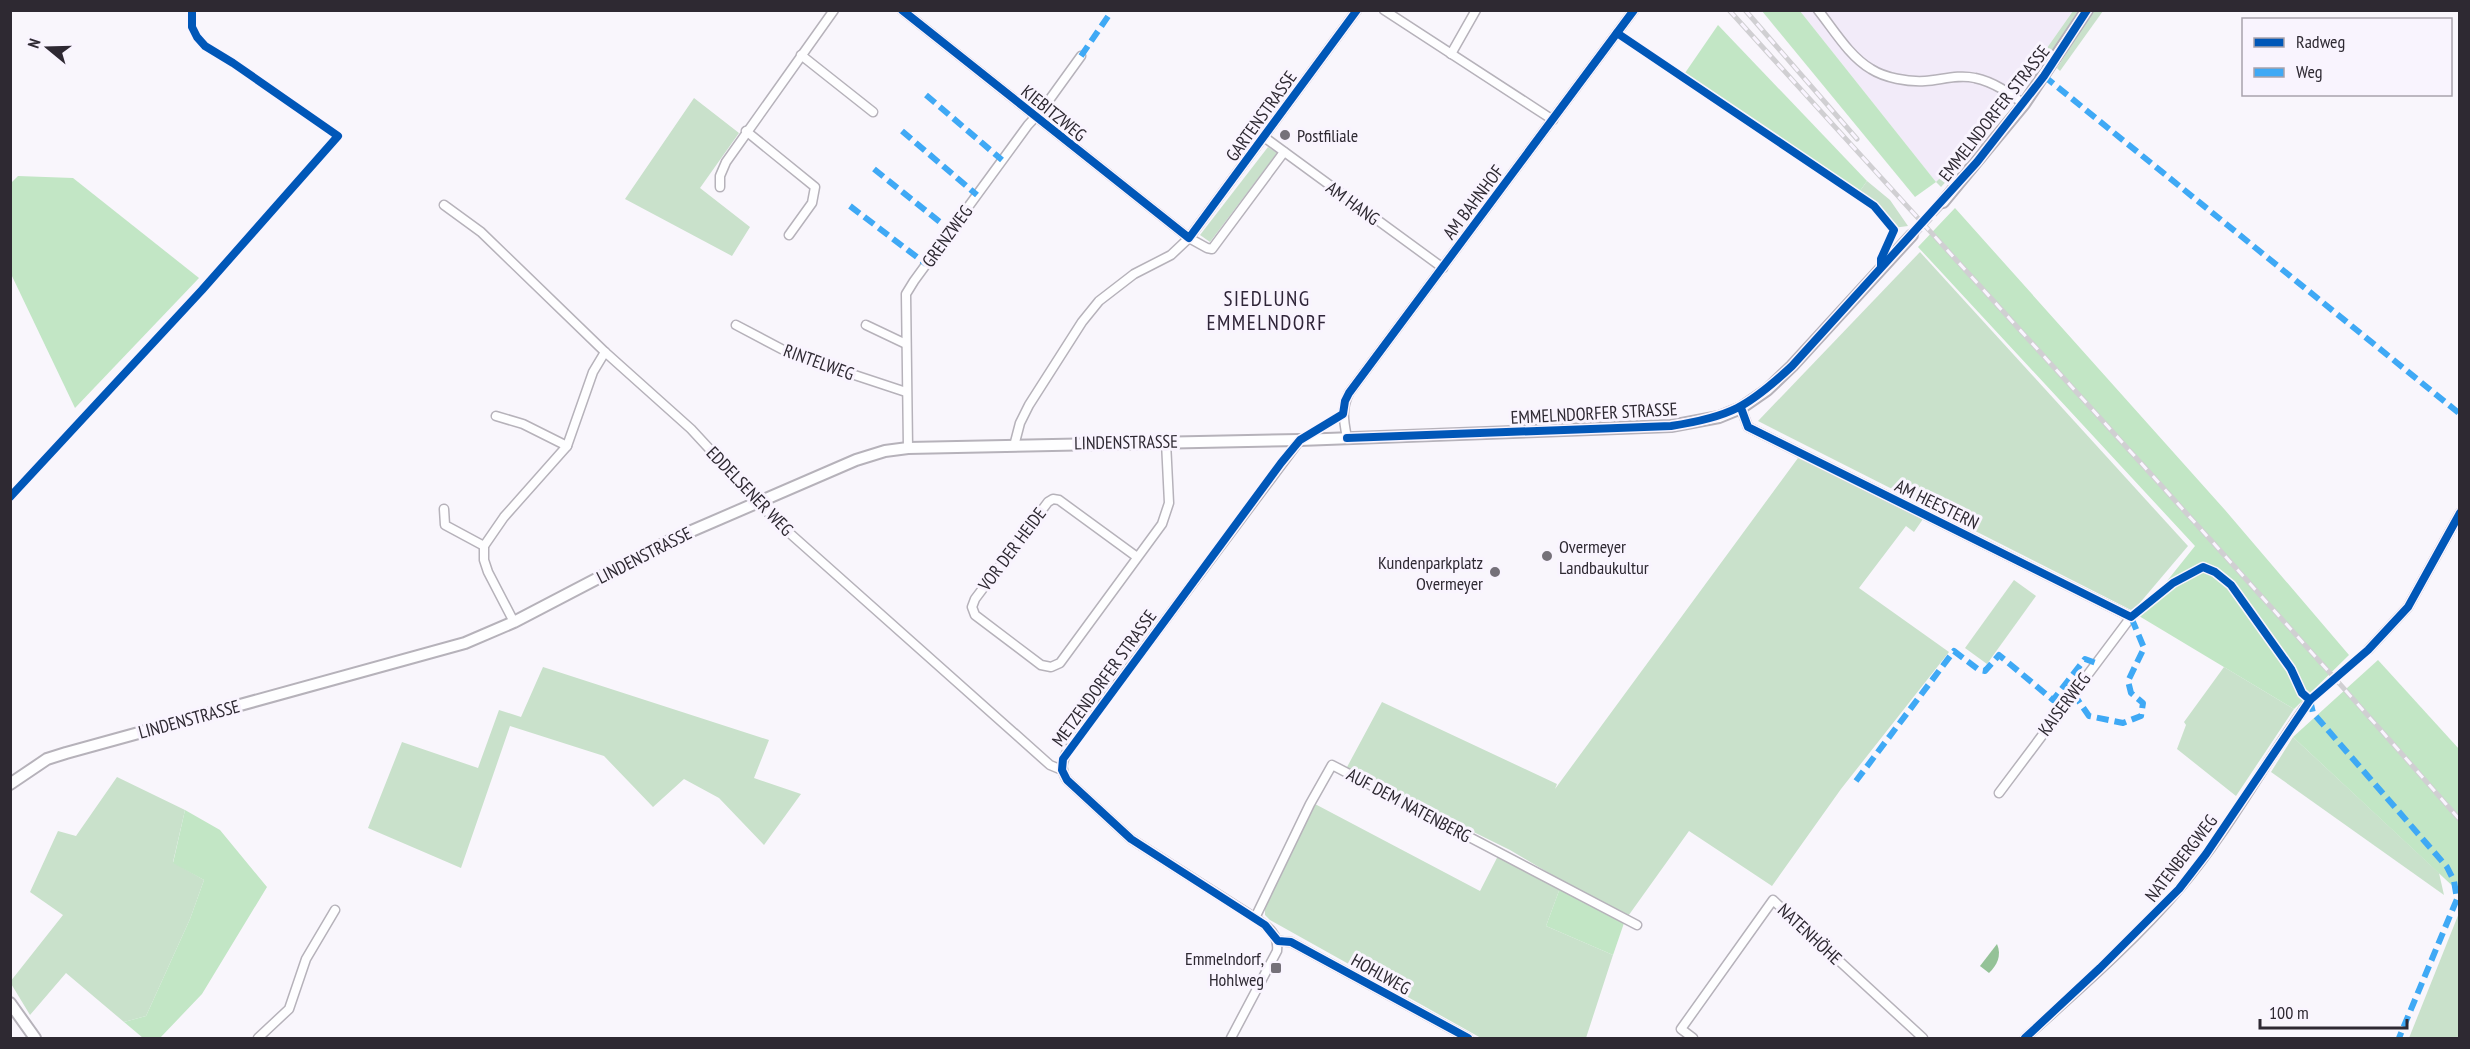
<svg xmlns="http://www.w3.org/2000/svg" width="2470" height="1049" font-family="'PT Sans Narrow',sans-serif">
<rect width="100%" height="100%" fill="#f9f6fc"/>
<path fill="#f2ebf9" d="M1800,11H2073L2016,92L1973,146L1936,182Z"/>
<g fill="#c9e1cb">
<path d="M2073,11H2078C2065,31 2042,73 2021,85Z"/>
<path d="M2093,11H2103L2060,71L2057,68Z"/>
<path d="M694,98L739,133L700,188L750,227L732,256L625,199Z"/>
<path d="M1974,144L1975,150L1941,187L1936,182Z"/>
<path d="M1268,147L1277,153L1210,242L1200,235Z"/>
<path d="M1867,181L1890,200L1908,226L1893,228L1879,206L1860,191Z"/>
<path d="M1920,252L2188,546L2133,611L1758,421Z"/>
<path d="M1798,458L1919,515L1923,519L1914,532L1906,526L1859,588L1949,652L1841,789L1772,886L1689,831L1626,919L1510,850L1346,769L1382,702L1557,784L1555,789Z"/>
<path d="M2014,580L2036,596L1987,664L1965,648Z"/>
<path d="M543,667L769,740L754,778L801,794L764,845L719,798L684,779L653,807L604,756L510,726L461,868L368,828L402,742L478,768L499,710L521,717Z"/>
<path d="M2224,667L2294,709L2236,796L2177,749L2186,725L2184,722Z"/>
<path d="M2293,737L2439,873L2444,895L2271,772Z"/>
<path d="M117,777L185,810L173,862L204,880L190,919L146,1016L124,1022L66,973L30,1015L10,982L63,915L30,892L58,831L76,836Z"/>
<path d="M1315,804L1480,891L1499,854L1560,888L1546,926L1613,955L1586,1038H1481L1270,920L1265,915V905Z"/>
<path d="M2459,913V1038H2409Z"/>
</g>
<g fill="#c2e6c5">
<path d="M1762,11H1800L1936,182L1915,197Z"/>
<path d="M1718,25L1867,181L1860,191L1685,73Z"/>
<path d="M18,176L73,178L199,278L75,408L11,274V183Z"/>
<path d="M1955,208L2225,510L2349,655L2294,709L2139,616L2195,546L1918,247Z"/>
<path d="M2378,660L2459,749V892L2293,737Z"/>
<path d="M185,810L220,830L267,887L202,994L160,1038H143L124,1022L146,1016L190,919L204,880L173,863Z"/>
<path d="M1560,888L1624,923L1613,955L1546,926Z"/>
</g>
<path fill="#94c297" d="M1997,944C2002,956 1997,965 1989,973L1980,966Z"/>
<g fill="none" stroke-linecap="round" stroke-linejoin="round">
<path stroke="#d0cdd4" stroke-width="8" stroke-dasharray="8 4" stroke-linecap="butt" d="M2310,700L2368,650"/>
<path stroke="#d0cdd4" stroke-width="10" stroke-dasharray="10 5" stroke-linecap="butt" d="M1912,235L1943,202"/>
<g stroke="#b6b2ba" stroke-width="11">
<g id="minor">
<path d="M902,10L1189,238L1207,248L1212,249L1284,152"/>
<path d="M1384,10L1553,120"/>
<path d="M1818,10C1834,30 1849,56 1871,69C1885,78 1908,82 1925,81C1941,80 1958,74 1975,78C1994,82 2009,93 2024,104"/>
<path d="M1451,54L1476,10"/>
<path d="M801,55L873,112"/>
<path d="M746,131L815,187L812,203L789,235"/>
<path d="M1264,137L1443,268"/>
<path d="M720,187V176L726,162L834,10"/>
<path d="M444,205L481,232L605,352L691,429L776,521L1050,765L1062,770"/>
<path d="M736,325L791,354L906,392"/>
<path d="M866,325L906,344"/>
<path d="M1741,408L1748,427L2131,617L1999,793"/>
<path d="M496,416L523,424L567,446"/>
<path d="M1347,438C1344,422 1341,409 1349,393L1634,10"/>
<path d="M1014,446L1020,423L1029,405L1082,322L1099,301L1134,274L1171,255L1189,238L1357,10"/>
<path d="M908,448L906,294L914,281L1028,125L1042,110L1081,56"/>
<path d="M444,509L445,525L484,546"/>
<path d="M1137,557L1059,500L1053,499L1048,502L975,599L972,607L975,615L1041,665L1051,667L1060,663L1162,524L1169,503L1166,442"/>
<path d="M514,622L488,572L484,560V546L504,517L567,446L593,372L605,352"/>
<path d="M2368,650L2408,607L2460,513"/>
<path d="M1255,918L1310,804L1332,765L1637,925"/>
<path d="M1278,941L1291,942L1468,1038"/>
<path d="M258,1038L289,1009L306,959L335,910"/>
<path d="M1231,1038L1277,951C1279,934 1268,927 1255,918L1131,839L1067,780C1060,770 1062,761 1068,750L1300,440"/>
<path d="M1693,1038L1681,1029L1773,900L1923,1038"/>
<path d="M2025,1038C2077,991 2134,942 2180,888C2229,830 2265,762 2310,700"/>
</g>
</g>
<g stroke="#b6b2ba" stroke-width="14">
<g id="tertiary">
<path d="M1943,202L2024,104L2087,10"/>
<path d="M10,784L47,759L66,753L465,643L514,622L673,539L856,460L885,451L908,448L1300,440L1671,426L1719,417L1741,408L1767,390L1792,366L1912,235"/>
<path d="M10,1003L35,1038"/>
</g>
</g>
<use href="#minor" stroke="#fefeff" stroke-width="8"/>
<use href="#tertiary" stroke="#fefeff" stroke-width="10"/>
<g stroke="#d0cfd2" stroke-width="5">
<g id="rail">
<path d="M1729,10C1973,280 2220,546 2460,820"/>
<path d="M1745,10L1857,139"/>
</g>
</g>
<use href="#rail" stroke="#f9f4fe" stroke-width="3" stroke-dasharray="9" stroke-linecap="butt"/>
<g stroke="#3fa9f5" stroke-width="6" stroke-dasharray="12 6" stroke-linecap="butt">
<path d="M1081,56L1111,12"/>
<path d="M2044,76L2460,414"/>
<path d="M926,95L1002,160"/>
<path d="M902,131L977,195"/>
<path d="M874,169L951,231"/>
<path d="M850,206L926,264"/>
<path d="M2073,693L2089,716L2123,723L2141,716L2143,703L2131,693L2128,681L2144,648L2131,617L2134,615"/>
<path d="M2310,700L2313,713L2447,867L2454,881L2457,899L2399,1038"/>
<path d="M1856,781L1954,651L1979,670L1985,671L1999,655L2053,700L2085,659L2096,663"/>
</g>
<g stroke="#f9f4fe" stroke-width="11">
<g id="cycleway">
<path d="M902,10L1189,238L1357,10"/>
<path d="M1617,33L1874,206L1894,230L1881,259V266"/>
<path d="M1741,408L1748,427L2131,617L2173,583L2203,567L2215,572L2231,585L2291,669L2302,693L2310,700"/>
<path d="M1347,438L1671,426C1730,417 1748,407 1792,366L1977,162L2044,76L2087,10"/>
<path d="M10,497L202,290L338,136L233,63L205,46L197,37L192,27V10"/>
<path d="M1468,1038L1291,942L1278,941L1265,925L1131,839L1067,780L1062,770L1063,759L1281,463L1300,440L1343,414L1345,401L1349,393L1634,10"/>
<path d="M2025,1038L2100,968L2179,889L2206,854L2310,700L2368,650L2408,607L2460,513"/>
</g>
</g>
<use href="#cycleway" stroke="#0057b8" stroke-width="8"/>
</g>
<g fill="#757179" stroke="#f9f4fe" stroke-width="2">
<circle cx="1285" cy="135" r="6"/>
<circle cx="1547" cy="556" r="6"/>
<circle cx="1495" cy="572" r="6"/>
<rect x="1270" y="962" width="12" height="12" rx="3"/>
</g>
<g text-anchor="middle" dominant-baseline="central" stroke-width="6" stroke-linejoin="round" paint-order="stroke">
<g font-size="18" fill="#2e2932" stroke="#f9f4fe">
<text transform="translate(1054 113) rotate(39)">KIEBITZWEG</text>
<text transform="translate(1994 113) rotate(-52)">EMMELNDORFER STRASSE</text>
<text transform="translate(1261 116) rotate(-54)">GARTENSTRASSE</text>
<text transform="translate(1473 202) rotate(-53)">AM BAHNHOF</text>
<text transform="translate(1353 203) rotate(36)">AM HANG</text>
<text transform="translate(947 236) rotate(-54)">GRENZWEG</text>
<text transform="translate(819 362) rotate(20)">RINTELWEG</text>
<text transform="translate(1594 413) rotate(-3)">EMMELNDORFER STRASSE</text>
<text transform="translate(1126 442) rotate(-1)">LINDENSTRASSE</text>
<text transform="translate(750 491) rotate(46)">EDDELSENER WEG</text>
<text transform="translate(1937 504) rotate(26)">AM HEESTERN</text>
<text transform="translate(1012 549) rotate(-53)">VOR DER HEIDE</text>
<text transform="translate(644 555) rotate(-27)">LINDENSTRASSE</text>
<text transform="translate(1104 678) rotate(-54)">METZENDORFER STRASSE</text>
<text transform="translate(2064 704) rotate(-53)">KAISERWEG</text>
<text transform="translate(189 719) rotate(-15)">LINDENSTRASSE</text>
<text transform="translate(1409 805) rotate(28)">AUF DEM NATENBERG</text>
<text transform="translate(2181 858) rotate(-52)">NATENBERGWEG</text>
<text transform="translate(1810 934) rotate(43)">NATENHÖHE</text>
<text transform="translate(1381 974) rotate(29)">HOHLWEG</text>
</g>
<g font-size="18" fill="#2e2932" stroke="#f9f4fe" text-anchor="start">
<text x="1297" y="135">Postfiliale</text>
<text x="1559" y="546">Overmeyer<tspan x="1559" dy="21">Landbaukultur</tspan></text>
<text x="1483" y="562" text-anchor="end">Kundenparkplatz<tspan x="1483" dy="21">Overmeyer</tspan></text>
<text x="1264" y="958" text-anchor="end">Emmelndorf,<tspan x="1264" dy="21">Hohlweg</tspan></text>
</g>
<g font-size="21" letter-spacing="1.5" fill="#2f2538" stroke="#f9f4fe">
<text x="1267" y="298">SIEDLUNG<tspan x="1267" dy="24">EMMELNDORF</tspan></text>
</g>
</g>
<rect width="2470" height="1049" fill="none" stroke="#2e2932" stroke-width="24"/>
<rect x="2242" y="18" width="210" height="78" fill="#f9f4fe" stroke="#a8a3ac" stroke-width="1.5"/>
<rect x="2254" y="38" width="30" height="9" fill="#0057b8" stroke="#a8a3ac" stroke-width="1.5"/>
<text x="2296" y="48" font-size="18" fill="#2e2932">Radweg</text>
<rect x="2254" y="68" width="30" height="9" fill="#3fa9f5" stroke="#a8a3ac" stroke-width="1.5"/>
<text x="2296" y="78" font-size="18" fill="#2e2932">Weg</text>
<g transform="translate(48 48) rotate(289)" stroke="#f9f4fe" stroke-width="4.5" paint-order="stroke">
<path d="M0-4.5L10 22L0 15L-10 22Z" fill="#2e2932"/>
<text y="-9" font-size="16" font-weight="bold" text-anchor="middle" fill="#2e2932">N</text>
</g>
<path d="M2260 1019v9h147v-9" fill="none" stroke="#2e2932" stroke-width="3"/>
<text x="2269" y="1019" font-size="18" fill="#2e2932" stroke="#f9f4fe" stroke-width="4.5" paint-order="stroke">100 m</text>
</svg>
